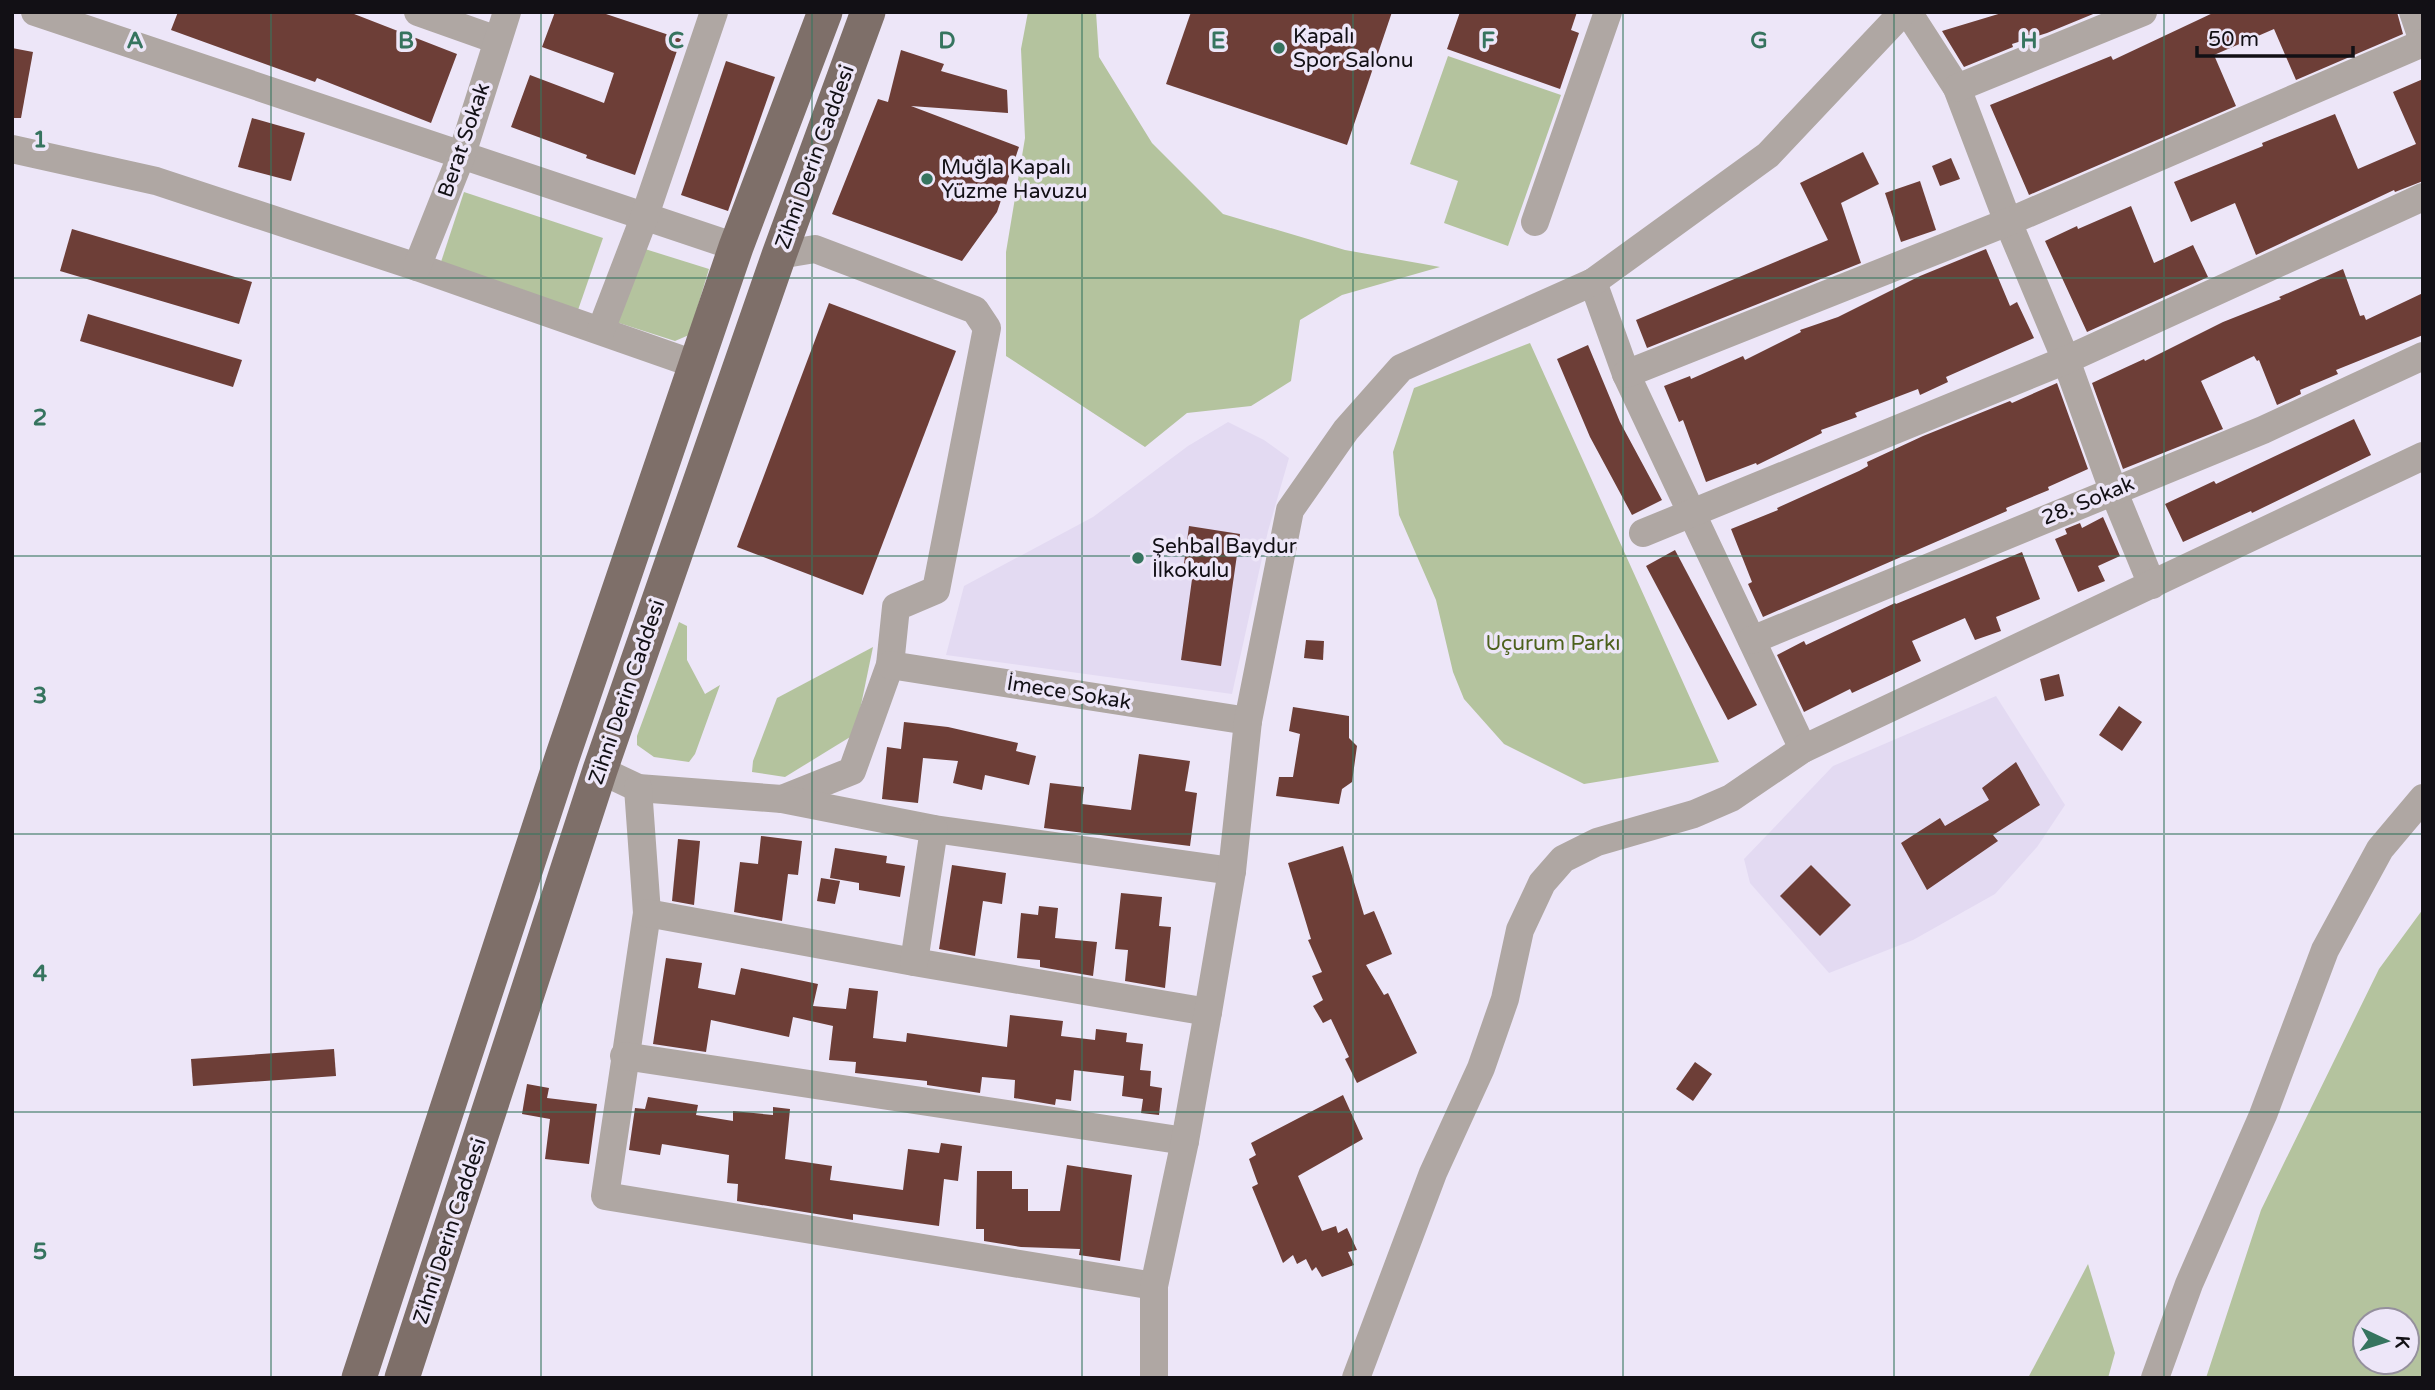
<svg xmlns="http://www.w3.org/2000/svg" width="2435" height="1390" font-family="'Varela Round',sans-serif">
<rect width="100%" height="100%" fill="#ede6f8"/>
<g fill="#e3daf2">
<path d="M1228,422L1264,440L1289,458L1268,531L1232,694L946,655L964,586L1093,517L1188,446Z"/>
<path d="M1996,696L2065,805L2037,847L1995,894L1913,940L1829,973L1750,883L1744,859L1833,766Z"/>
</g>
<g fill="#b4c39e" fill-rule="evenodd">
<path d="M1028,12H1096L1099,57L1152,143L1223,214L1345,250L1440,267L1342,295L1300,320L1291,381L1251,406L1187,413L1145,447L1006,356V252L1025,138L1021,49Z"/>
<path d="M1448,56L1561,95L1508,246L1444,223L1458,181L1410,164Z"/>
<path d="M464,192L603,238L578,310L440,265Z"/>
<path d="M645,249L709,269L689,335L675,341L616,322Z"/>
<path d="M1530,343L1719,762L1584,784L1504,744L1464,699L1453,672L1436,600L1399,515L1393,452L1414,388Z"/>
<path d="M679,622L687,626V660L705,694L720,685L695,754L689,762L654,757L637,745V736Z"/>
<path d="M873,647L855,734L785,777L752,772L753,761L777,698Z"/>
<path d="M2423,909V1378H2206L2261,1210L2379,969ZM2365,1320H2407V1362H2365Z"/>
<path d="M2088,1264L2115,1353L2108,1378H2028Z"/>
</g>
<g fill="#6d3e37">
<path d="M178,12H349L457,54L431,123L317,78L315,82L171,30Z"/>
<path d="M555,12H600L681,39L635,175L586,158L587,155L511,127L530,75L604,103L614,73L542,47Z"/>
<path d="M1191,12H1392L1347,145L1166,84Z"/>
<path d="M1460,12H1577L1571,30L1579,33L1560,89L1447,49Z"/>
<path d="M2005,12H2098L2047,33L2012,44L2013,47L1964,67L1942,31Z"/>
<path d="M2215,12H2397L2403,34L2296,80L2274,29L2214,55L2236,106L2029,195L1990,105L2111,56L2113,60Z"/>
<path d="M12,48L33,52L21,118H12Z"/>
<path d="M901,50L944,64L941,71L1007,90L1008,113L911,106L1019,147L997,212L962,261L832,214L878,99L888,102Z"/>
<path d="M726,61L775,77L728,211L681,195Z"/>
<path d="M2423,79V181L2395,192L2394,190L2256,255L2235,203L2191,222L2174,182L2263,146L2262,143L2335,114L2358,169L2416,144L2393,92Z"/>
<path d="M252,118L305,133L291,181L238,167Z"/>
<path d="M1863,152L1879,184L1841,203L1861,263L1647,348L1636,320L1828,240L1800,183Z"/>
<path d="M1951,158L1960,179L1940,186L1932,166Z"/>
<path d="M1920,181L1936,230L1901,242L1885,193Z"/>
<path d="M2131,206L2154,263L2193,245L2208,277L2087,332L2045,241L2077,226L2078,229Z"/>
<path d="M72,229L252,282L239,324L60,271Z"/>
<path d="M1986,249L2010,306L2017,302L2034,338L1946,377L1948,382L1920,395L1918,389L1855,413L1857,417L1821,430L1822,433L1757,465L1756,463L1706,482L1683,420L1679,422L1664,386L1690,376L1691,379L1743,356L1745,360L1801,332L1800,330L1838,317L1920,276Z"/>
<path d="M2343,269L2360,316L2364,315L2366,320L2423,293V335L2336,370L2338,374L2300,390L2301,394L2277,405L2259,360L2257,361L2254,356L2201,381L2223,429L2123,469L2092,383L2144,359L2145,361L2223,322L2281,299L2279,297Z"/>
<path d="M829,303L956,351L863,595L737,547Z"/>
<path d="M88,314L242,360L233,387L80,341Z"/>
<path d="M1588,345L1620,422L1662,500L1632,515L1590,437L1557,359Z"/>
<path d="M2057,383L2088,469L2048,487L2049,490L2006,508L2007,511L1763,617L1748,584L1752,582L1731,529L1778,510L1777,508L1859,471L1868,466L1867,462L1923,436L2010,401L2012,403Z"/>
<path d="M2354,419L2371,455L2252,513L2251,511L2183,542L2165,504L2214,481L2216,484Z"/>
<path d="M2103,517L2120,556L2098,566L2105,581L2078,592L2055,539L2067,534L2065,529L2080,523L2082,528Z"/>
<path d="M1189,526L1240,534L1221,666L1181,660L1193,572L1183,571Z"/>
<path d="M1675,550L1757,705L1728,720L1646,566Z"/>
<path d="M2022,552L2040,599L1996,617L2001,631L1975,640L1965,618L1912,641L1921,661L1852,693L1850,689L1804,712L1777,655L1804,641L1806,645L1895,603L1896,604Z"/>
<path d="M1306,640L1324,641L1323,660L1304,658Z"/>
<path d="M2059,674L2064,696L2045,701L2040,679Z"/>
<path d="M2119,706L2142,722L2122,751L2099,735Z"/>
<path d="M1293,707L1349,716V738L1357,746L1352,782L1342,789L1339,804L1276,796L1279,777H1293L1300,734L1289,731Z"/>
<path d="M904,722L948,727L1018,743L1016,751L1036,756L1029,785L985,775L982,790L953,783L958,761L923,758L918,803L882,799L887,747L901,749Z"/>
<path d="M1139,754L1190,761L1185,791L1197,793L1190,846L1044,828L1050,783L1084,787L1082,804L1131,810Z"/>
<path d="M2016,762L2040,805L1993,835L1998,841L1927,890L1901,843L1940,818L1945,826L1989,800L1982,788Z"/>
<path d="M761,836L802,841L798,875L788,874L782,921L734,912L740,862L758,864Z"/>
<path d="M678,839L700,841L694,905L672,901Z"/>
<path d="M1343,846L1364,915L1374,911L1392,954L1366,965L1384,995L1388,993L1417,1053L1357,1083L1345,1059L1349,1057L1331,1019L1323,1023L1313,1006L1323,1000L1312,976L1322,972L1308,940L1311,939L1288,863Z"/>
<path d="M835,848L887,856L886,863L905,866L900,897L859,890V883L830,878Z"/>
<path d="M952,865L1006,873L1002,904L983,901L975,956L939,949Z"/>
<path d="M1811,865L1851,905L1820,936L1780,896Z"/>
<path d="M821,878L840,881L835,904L817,901Z"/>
<path d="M1121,893L1162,897L1159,926L1171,927L1165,988L1125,981L1128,950L1115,949Z"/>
<path d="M1039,906L1058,908L1055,938L1097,942L1093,976L1040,967V960L1017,958L1021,913L1038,915Z"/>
<path d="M666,958L702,963L698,988L735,995L741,968L818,984L813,1006L846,1009L849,988L878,991L873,1038L906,1042L907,1033L1007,1047L1010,1015L1063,1021L1061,1036L1095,1040L1096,1029L1127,1033L1126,1042L1143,1044L1140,1070L1151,1071L1150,1086L1162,1088L1159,1115L1141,1113L1143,1099L1122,1096L1124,1076L1074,1070L1071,1101L1056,1099L1055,1105L1014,1098L1015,1080L982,1077L980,1093L927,1085V1081L855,1073L856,1062L829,1060L833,1026L793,1017L789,1037L711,1020L706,1052L653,1044Z"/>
<path d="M334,1049L336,1076L193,1086L191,1059Z"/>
<path d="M1695,1062L1712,1074L1693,1101L1676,1089Z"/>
<path d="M527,1084L549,1088L547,1098L597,1104L589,1164L545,1159L550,1119L522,1114Z"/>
<path d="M1343,1095L1363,1139L1298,1176L1322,1231L1336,1226L1338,1233L1347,1228L1357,1250L1348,1252L1354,1265L1322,1277L1316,1267L1312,1271L1306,1259L1297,1264L1293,1255L1283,1263L1252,1187L1258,1184L1249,1159L1256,1155L1251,1143Z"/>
<path d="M648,1097L698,1105L696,1115L733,1121V1111L773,1115V1107L790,1109L785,1159L832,1166L830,1180L903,1190L908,1149L939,1153L941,1143L962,1146L958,1181L944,1179L939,1226L853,1214V1220L737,1201L738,1184L727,1183L729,1155L662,1144L660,1155L629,1150L635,1108L645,1109Z"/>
<path d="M1067,1165L1132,1175L1120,1261L1079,1255L1080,1249L1021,1247L984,1241V1229H976L977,1171H1012V1189H1028V1211H1060Z"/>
</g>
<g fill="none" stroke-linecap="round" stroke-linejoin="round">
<g stroke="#afa7a3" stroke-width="28">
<path d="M35,12L736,247"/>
<path d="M418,12L497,40"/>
<path d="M1908,12L1957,88L2008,222L2066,360L2113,490L2152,585"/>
<path d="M2413,12L2423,41"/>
<path d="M1957,88L2143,12"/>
<path d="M12,149L156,181L417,267L697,365"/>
<path d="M1535,222L1608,12"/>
<path d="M779,255L815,249L975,310L987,328L936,590L896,607L890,665L852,771L782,799"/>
<path d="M417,267L462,154L507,12"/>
<path d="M1593,282L1626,374L1803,749"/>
<path d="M601,330L644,218L714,12"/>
<path d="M1626,374L2008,222L2423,43"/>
<path d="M1643,533L2066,360L2423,197"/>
<path d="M1752,640L2263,430L2423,356"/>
<path d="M890,665L1248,721"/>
<path d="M600,770L638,788L782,799L934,829L1232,871"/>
<path d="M638,788L647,913L605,1196L1154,1286"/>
<path d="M647,913L914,962L1208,1012"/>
<path d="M914,962L934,829"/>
<path d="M624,1056L1185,1141"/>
<path d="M1154,1378V1286L1185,1141L1208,1012L1232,871L1248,721L1290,510L1346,430L1401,368L1593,282L1768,155L1903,12"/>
<path d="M1356,1378L1433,1173L1481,1068L1505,999L1520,930L1542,883L1563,859L1597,842L1694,814L1731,798L1803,749L2423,456"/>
<path d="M2155,1378L2189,1284L2263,1115L2325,950L2380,849L2423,798"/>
</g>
<g stroke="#7e6f69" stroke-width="35">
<path d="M359,1378L562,758L736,247L825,12"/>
<path d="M402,1378L600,770L779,255L868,12"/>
</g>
</g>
<path fill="none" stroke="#36745f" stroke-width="2" stroke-opacity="0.55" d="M271,12V1378M541,12V1378M812,12V1378M1082,12V1378M1353,12V1378M1623,12V1378M1894,12V1378M2164,12V1378M12,278H2423M12,556H2423M12,834H2423M12,1112H2423"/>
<g fill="#36745f" stroke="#ede6f8" stroke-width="2.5">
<circle cx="1279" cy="48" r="7"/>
<circle cx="927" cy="179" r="7"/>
<circle cx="1138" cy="558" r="7"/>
</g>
<g text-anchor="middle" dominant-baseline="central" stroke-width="7" stroke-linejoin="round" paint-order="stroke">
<g font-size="21" fill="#121015" stroke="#ede6f8" text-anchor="start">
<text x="1293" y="36">Kapalı<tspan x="1293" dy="24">Spor Salonu</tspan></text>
<text x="941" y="167">Muğla Kapalı<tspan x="941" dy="24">Yüzme Havuzu</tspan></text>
<text x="1152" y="546">Şehbal Baydur<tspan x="1152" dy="24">İlkokulu</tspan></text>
</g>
<g font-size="21" fill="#121015" stroke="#ede6f8">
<text transform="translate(464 140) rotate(-71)">Berat Sokak</text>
<text transform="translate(815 157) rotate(-70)">Zihni Derin Caddesi</text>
<text transform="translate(2088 501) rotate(-22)">28. Sokak</text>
<text transform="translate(627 692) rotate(-71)">Zihni Derin Caddesi</text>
<text transform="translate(1069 693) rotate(9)">İmece Sokak</text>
<text transform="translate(450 1231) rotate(-72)">Zihni Derin Caddesi</text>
</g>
<g font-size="21" fill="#4c611c" stroke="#ede6f8">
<text x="1553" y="643">Uçurum Parkı</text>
</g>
</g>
<g font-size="23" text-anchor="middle" font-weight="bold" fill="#36745f" stroke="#ede6f8" stroke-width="7" stroke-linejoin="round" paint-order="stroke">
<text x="135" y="48">A</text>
<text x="406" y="48">B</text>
<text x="676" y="48">C</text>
<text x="947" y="48">D</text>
<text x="1218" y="48">E</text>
<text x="1488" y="48">F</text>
<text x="1759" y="48">G</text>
<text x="2029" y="48">H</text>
<text x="40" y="147">1</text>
<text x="40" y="425">2</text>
<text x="40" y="703">3</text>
<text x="40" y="981">4</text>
<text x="40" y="1259">5</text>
</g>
<rect width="2435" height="1390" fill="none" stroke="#121015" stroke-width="28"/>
<g transform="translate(2386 1341) rotate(94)"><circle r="33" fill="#ede6f8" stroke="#95909d" stroke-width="2"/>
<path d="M0-5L12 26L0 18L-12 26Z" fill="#36745f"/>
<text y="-10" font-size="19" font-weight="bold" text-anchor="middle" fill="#121015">K</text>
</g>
<path d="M2197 46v10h156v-10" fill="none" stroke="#121015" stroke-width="3.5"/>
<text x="2208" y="46" font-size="21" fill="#121015" stroke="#ede6f8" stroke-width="5" paint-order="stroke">50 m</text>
</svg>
